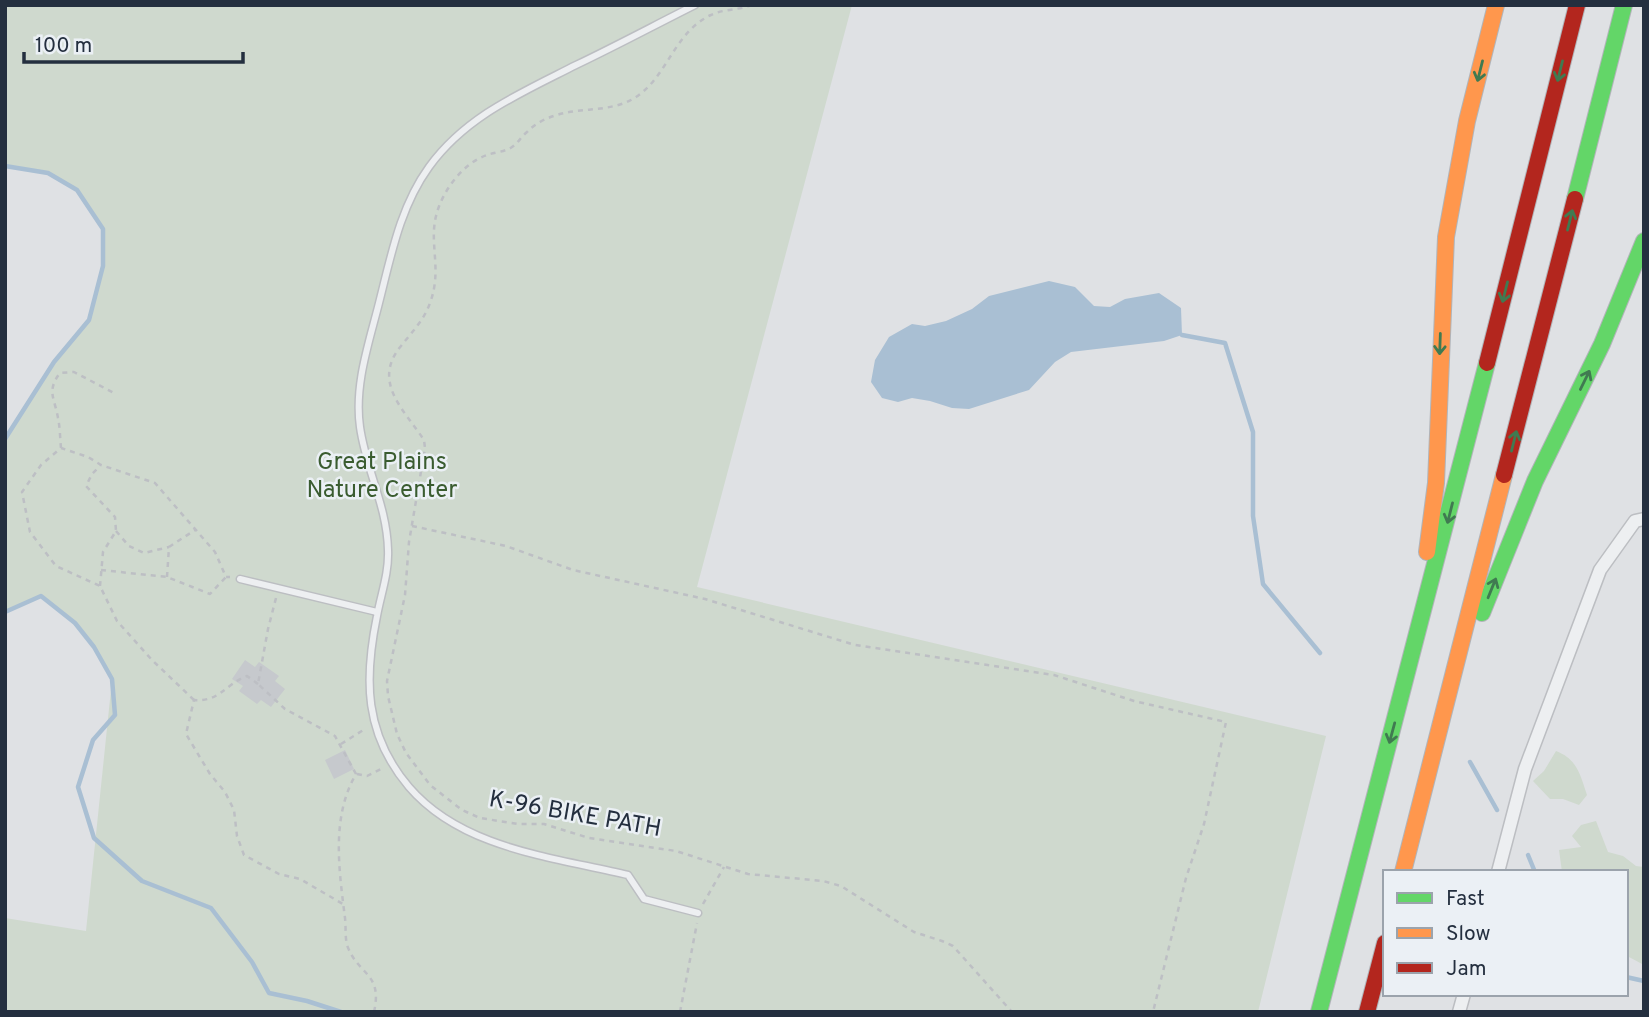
<svg xmlns="http://www.w3.org/2000/svg" width="1649" height="1017" font-family="Overpass,sans-serif">
<rect width="100%" height="100%" fill="#dfe1e4"/>
<g fill="#cfd9ce">
<path d="M5,5H852L697,587L1326,736L1258,1012H5V918L86,931L112,680C90,639 77,625 42,596L5,612V439L54,362L89,320L103,266V229L77,190L48,173L5,165Z"/>
<path d="M1556,751C1577,759 1580,774 1587,795L1579,805L1563,799H1550L1533,781L1544,771Z"/>
<path d="M1596,821L1608,852L1623,856L1636,866L1644,867V965L1629,957L1626,943V872H1562L1559,850L1581,847L1572,836L1581,825Z"/>
</g>
<path fill="#a9bfd3" d="M1049,281L1075,287L1094,306L1110,307L1125,299L1159,293L1181,308L1182,335L1164,341L1071,352L1055,362L1029,390L969,409L952,408L930,401L912,398L898,402L882,398L871,382L875,360L889,337L912,324L925,326L946,321L972,309L989,296Z"/>
<g fill="none" stroke-linecap="round" stroke-linejoin="round">
<g stroke="#a9bfd3" stroke-width="4.5">
<path d="M5,166L48,173L77,190L103,229V266L89,320L54,362L5,439"/>
<path d="M1182,335L1225,343L1253,432V516L1263,584L1320,653"/>
<path d="M5,612L41,596L75,623L94,647L112,679L115,715L93,740L78,787L94,838L142,881L211,908L252,962L269,993L307,1001L341,1012"/>
<path d="M1470,762L1497,810"/>
<path d="M1528,855L1535,872"/>
<path d="M1626,977L1644,981"/>
</g>
</g>
<g fill="#c6c9cd">
<path d="M245,660L255,667L259,662L279,676L275,681L285,689L271,707L261,700L257,704L239,691L243,686L232,679Z"/>
<path d="M345,750L354,769L334,779L325,760Z"/>
</g>
<g fill="none" stroke-linecap="round" stroke-linejoin="round">
<g stroke="#bcbec2" stroke-width="9">
<g id="lane">
<path d="M695,5C655,25 616,46 576,65C521,93 466,116 429,167C400,207 391,256 379,303C369,343 354,385 360,427C366,470 387,506 388,550C389,573 381,594 377,616C364,679 364,734 409,787C462,849 553,857 628,875L644,899L698,913"/>
<path d="M240,579L377,612"/>
</g>
</g>
<g stroke="#bcbec2" stroke-width="15">
<g id="street">
<path d="M1498,872L1525,769L1600,570L1635,521L1644,519"/>
<path d="M1459,1012L1464,994"/>
</g>
</g>
<g stroke="#b1b4b9" stroke-width="18">
<g id="fast">
<path d="M1575,199L1624,5"/>
<path d="M1482,613L1535,481L1602,344L1644,241"/>
<path d="M1319,1012L1487,363"/>
</g>
</g>
<g stroke="#b1b4b9" stroke-width="18">
<g id="slow">
<path d="M1427,552L1436,483L1446,237L1467,121L1496,5"/>
<path d="M1403,872L1504,475"/>
</g>
</g>
<g stroke="#b1b4b9" stroke-width="18">
<g id="jam">
<path d="M1487,363L1577,5"/>
<path d="M1504,475L1575,199"/>
<path d="M1367,1012L1385,943"/>
</g>
</g>
<g stroke="#bdbfc4" stroke-width="2.5" stroke-dasharray="5 5" stroke-linecap="butt">
<path d="M752,5C739,10 723,9 711,15C674,32 668,76 636,97C615,111 588,108 564,113C551,116 536,122 527,132C521,137 518,143 512,147C505,152 495,152 487,155C466,162 448,184 440,204C425,239 444,265 430,303C424,320 412,332 401,346C371,382 405,411 424,440L425,448L409,542L405,595L387,681L388,696L397,734L406,753L430,785L462,810L480,818L518,824H544L589,838L676,851L748,874L823,881L841,886L914,932L942,941L953,946L1012,1012"/>
<path d="M61,448C60,438 60,427 58,418C55,399 46,391 60,373L74,372L114,393"/>
<path d="M412,526L506,546L573,570L705,599L855,645L1054,675L1134,701L1226,722L1204,824L1186,878L1153,1012"/>
<path d="M116,531L129,546L144,553L169,547"/>
<path d="M101,570L167,577L210,594L226,577"/>
<path d="M167,577L169,547L195,530"/>
<path d="M100,586L103,552L116,531L115,517L86,486L92,474L100,466"/>
<path d="M276,598L268,629L258,684L285,709L335,736L356,774C331,817 339,870 345,918C346,927 345,937 347,945C358,976 383,972 374,1012"/>
<path d="M258,684L247,676C224,685 220,702 194,700L186,734L210,774L225,792L234,810L237,836L244,855L279,874L300,879L343,904"/>
<path d="M194,700L152,660L117,621L100,586L56,566L30,532L22,492L41,465L61,448L88,457L101,465L155,483L215,552L226,577H230"/>
<path d="M341,744L365,729"/>
<path d="M357,774L367,776L383,768"/>
<path d="M703,904L724,867"/>
<path d="M680,1012L697,923"/>
</g>
<use href="#lane" stroke="#edeff1" stroke-width="6"/>
<use href="#street" stroke="#edeff1" stroke-width="12"/>
<use href="#fast" stroke="#63d668" stroke-width="16"/>
<use href="#slow" stroke="#ff974d" stroke-width="16"/>
<use href="#jam" stroke="#b3261e" stroke-width="16"/>
</g>
<defs><path id="oneway-shaft" d="M-6 0H5M1.5-3L5.5 0L1.5 3" fill="none" stroke-width="1.6" stroke-linecap="round" stroke-linejoin="round" transform="scale(1.75)"/></defs>
<g stroke="#407a51">
<use href="#oneway-shaft" transform="translate(1480 71) rotate(104)"/>
<use href="#oneway-shaft" transform="translate(1560 71) rotate(104)"/>
<use href="#oneway-shaft" transform="translate(1570 220) rotate(-76)"/>
<use href="#oneway-shaft" transform="translate(1505 292) rotate(104)"/>
<use href="#oneway-shaft" transform="translate(1440 344) rotate(92)"/>
<use href="#oneway-shaft" transform="translate(1585 380) rotate(-64)"/>
<use href="#oneway-shaft" transform="translate(1514 441) rotate(-76)"/>
<use href="#oneway-shaft" transform="translate(1450 513) rotate(104)"/>
<use href="#oneway-shaft" transform="translate(1492 588) rotate(-68)"/>
<use href="#oneway-shaft" transform="translate(1392 733) rotate(105)"/>
</g>
<g text-anchor="middle" dominant-baseline="central" stroke-width="5" stroke-linejoin="round" paint-order="stroke">
<g font-size="24" fill="#3a5c30" stroke="#ebf0f5">
<text x="382" y="463">Great Plains<tspan x="382" dy="28">Nature Center</tspan></text>
</g>
<g font-size="24" fill="#242f3f" stroke="#ebf0f5">
<text transform="translate(575 815) rotate(10)">K-96 BIKE PATH</text>
</g>
</g>
<rect width="1649" height="1017" fill="none" stroke="#242f3f" stroke-width="14"/>
<rect x="1383" y="870" width="245" height="126" fill="#ebf0f5" stroke="#9ba3ac" stroke-width="2"/>
<rect x="1397" y="893" width="35" height="10" fill="#63d668" stroke="#9ba3ac" stroke-width="2"/>
<text x="1446" y="905" font-size="21" fill="#242f3f">Fast</text>
<rect x="1397" y="928" width="35" height="10" fill="#ff974d" stroke="#9ba3ac" stroke-width="2"/>
<text x="1446" y="940" font-size="21" fill="#242f3f">Slow</text>
<rect x="1397" y="963" width="35" height="10" fill="#b3261e" stroke="#9ba3ac" stroke-width="2"/>
<text x="1446" y="975" font-size="21" fill="#242f3f">Jam</text>
<path d="M24 52v10h219v-10" fill="none" stroke="#242f3f" stroke-width="3.5"/>
<text x="35" y="52" font-size="21" fill="#242f3f" stroke="#ebf0f5" stroke-width="5" paint-order="stroke">100 m</text>
</svg>
